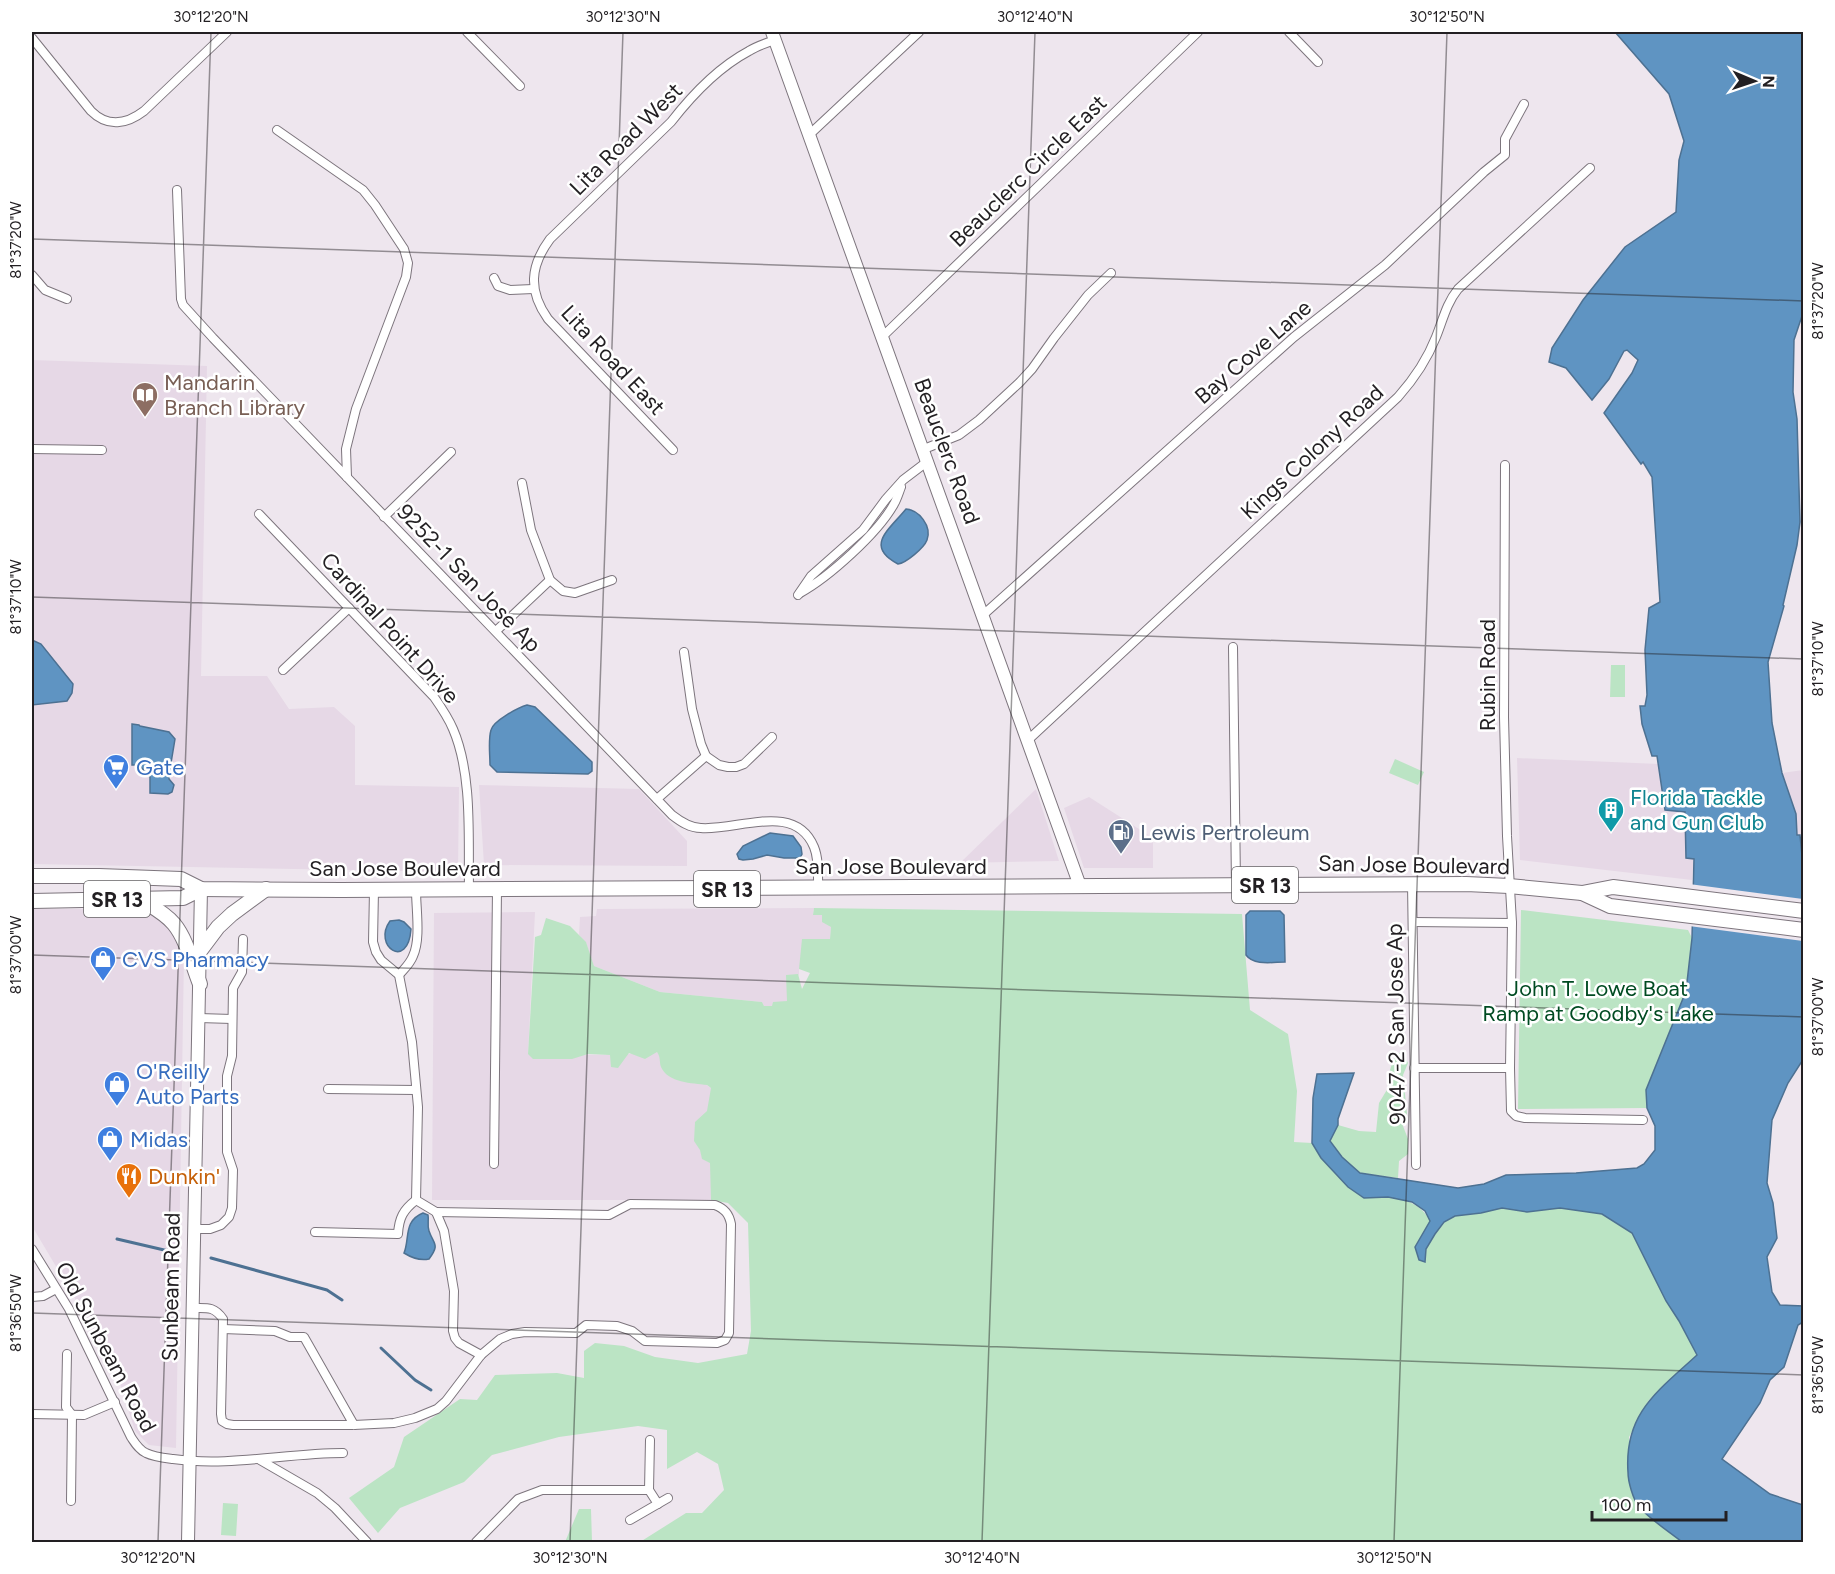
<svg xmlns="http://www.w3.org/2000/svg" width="1835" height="1574" font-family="Figtree,sans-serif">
<rect width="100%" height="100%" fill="#eee6ee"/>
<g fill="#e6d8e6">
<path d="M32,360L207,366L201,676H267L289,709L334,707L355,726V785L459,787L458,872L32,864Z"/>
<path d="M1517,758L1659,764L1665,809L1685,812L1686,857L1694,858L1692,880L1520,860Z"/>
<path d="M1803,770V866L1801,835H1797L1796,814L1782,773Z"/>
<path d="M479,785L639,789L687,841V866L484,865Z"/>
<path d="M1036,789L1059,861L960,863Z"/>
<path d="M1089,797L1153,838V868H1084L1064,808Z"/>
<path d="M814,908L813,915H822L831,927L830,940L799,969V974L787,1001L773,1006H764L762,1002L660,992L594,966L586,943L579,935L580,917L596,916L597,909Z"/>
<path d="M32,909H139L156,914L172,927L184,956L176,1448L149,1445L135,1431L114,1364L32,1226Z"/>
<path d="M535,912L528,1054L611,1055L657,1052L711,1088V1200H432L434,913Z"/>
</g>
<g fill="#bbe4c4">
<path d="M1611,665H1625V697H1610Z"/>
<path d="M1395,759L1424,772L1418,785L1389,773Z"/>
<path d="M814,908L1242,914L1250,1010L1288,1034L1297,1091L1294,1142L1312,1143L1321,1158L1364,1198C1389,1197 1417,1196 1430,1221L1415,1247L1424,1262L1426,1249L1435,1234L1444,1222L1455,1216L1481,1213L1502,1208L1527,1212L1560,1208L1602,1214L1632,1233L1666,1301L1679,1321L1698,1355L1649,1400L1629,1437L1638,1506L1682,1542H640L686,1513H702L724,1490L718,1464L697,1452L667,1469V1430L638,1426L559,1437L492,1455L464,1482L400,1508L378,1533L349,1498L394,1467L404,1437L460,1399L477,1400L495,1375L557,1373L584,1378V1351L595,1343L624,1346L655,1357L698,1363L747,1354L751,1331L748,1223L728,1203L711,1200L710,1163L702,1159L700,1150L694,1141L695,1122L707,1111L711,1088L707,1085C692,1083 668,1083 661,1067C659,1061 661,1058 657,1052L645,1059L629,1053L618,1068L611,1067L610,1055L588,1054L572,1059H533L528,1054L535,937L541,935L546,918L570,926L586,942L594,966L660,992L762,1002L764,1006H772L773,1002L787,1001L786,975L798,974L802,989L810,973L799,969L802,939H830L831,927L822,922V915H813Z"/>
<path d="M1521,910L1688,930L1692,938L1686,991L1646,1090L1647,1108L1518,1109Z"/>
<path d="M1402,1052L1408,1063L1403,1075L1407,1113L1403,1126L1408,1139V1154L1399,1161L1398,1178L1360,1173L1342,1157L1330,1141L1338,1125L1359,1131L1376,1132L1379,1103L1388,1088L1390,1070L1395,1055Z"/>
<path d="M223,1503L238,1504L236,1536L221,1535Z"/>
<path d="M579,1509H591L592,1542H565Z"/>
</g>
<g fill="#5f94c2" stroke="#4d7192" stroke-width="1.5">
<path d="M1615,32H1803L1804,310L1794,340L1793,392L1797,419L1800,522L1797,545L1783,605L1784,606L1768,662L1772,723L1782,773L1796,814L1797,835H1800L1803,866L1804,1058L1788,1083L1772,1120L1767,1183L1773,1203L1777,1238L1767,1257L1772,1292L1780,1305L1803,1306V1322L1798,1325L1784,1367L1770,1380L1760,1403L1722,1459L1770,1494L1803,1505V1542H1682C1668,1531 1651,1520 1639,1507C1633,1499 1628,1482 1628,1472C1624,1413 1658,1391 1697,1355L1679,1321L1666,1301L1632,1233L1602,1214L1560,1208L1527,1212L1502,1208L1481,1213L1455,1216L1444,1222L1435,1234L1426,1249L1425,1262L1419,1260L1415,1247L1430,1221L1425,1211L1412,1202L1388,1197L1364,1198L1348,1187L1321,1158L1312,1143L1313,1098L1317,1074L1354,1073L1338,1119V1125L1330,1141L1342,1157L1360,1173L1458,1188L1484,1184L1506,1175L1576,1173L1637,1168L1644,1164L1655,1150V1126L1647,1108L1646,1090L1686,991L1692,938L1694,859L1686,858L1685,812L1665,810L1657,756H1652L1642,724L1640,706H1645L1647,695L1645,650L1649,608L1660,602L1652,477L1643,462L1641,464L1604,413L1632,373L1638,360L1627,350L1624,351L1609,379L1592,400L1566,368L1549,362L1552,348L1583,300L1625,247L1676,212L1679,160L1684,141L1669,94Z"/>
<path d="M906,509C919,510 932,526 927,540C924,548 906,563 898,564C864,546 889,530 906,509Z"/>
<path d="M32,640L41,644L73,684L72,693L67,701L32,705Z"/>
<path d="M527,705L535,707L592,762V771L588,774L497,772L490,765C490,754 488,740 491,730C493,721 519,707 527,705Z"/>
<path d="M132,724L139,725L140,726L169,732L175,739L169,775V779L174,785L172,792L168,794L150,793V777L139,765H132Z"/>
<path d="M770,833L793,836L801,847L802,854L800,858H784L767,855L753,859L743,860L739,859L737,854L743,846Z"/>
<path d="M1250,911H1280L1284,915L1285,962C1273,962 1254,966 1246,955V915Z"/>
<path d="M399,920L404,922L411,929C408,971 372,946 390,921Z"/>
<path d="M423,1213L428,1215C429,1221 427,1225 429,1231C434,1245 440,1244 429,1259C420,1261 412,1258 404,1253C410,1239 403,1221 423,1213Z"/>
</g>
<path fill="#eee6ee" d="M1689,884L1803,899V941L1689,926Z"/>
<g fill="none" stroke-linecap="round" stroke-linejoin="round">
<g stroke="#4d7192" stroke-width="3">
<path d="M117,1239L177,1253"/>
<path d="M211,1258L327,1290L342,1300"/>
<path d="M381,1348L415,1380L431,1390"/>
</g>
<g stroke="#7d757d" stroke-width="10">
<g id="street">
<path d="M467,32L520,86"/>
<path d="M1289,32L1318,62"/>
<path d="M32,38L91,111C108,128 127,124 144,111L227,32"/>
<path d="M277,130L363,190L375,205L404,249L408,263L406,277L356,409L346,449L347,477"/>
<path d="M810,134L919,32"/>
<path d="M177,190L181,299L183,305L213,338L672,815C681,822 690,828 701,828C737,831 795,801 814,847C819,859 818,875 818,888"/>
<path d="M32,275L45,290L67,299"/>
<path d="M494,278L498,286L510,290L533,289"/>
<path d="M883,336L1198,32"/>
<path d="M32,449L102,450"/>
<path d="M924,449L959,435L979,420L1019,383L1032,369L1054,338L1088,295L1111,273"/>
<path d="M673,450L548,319C528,291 530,266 550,239L671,122C692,95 719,67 749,51C757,46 766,43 775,40"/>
<path d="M1505,465L1504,717L1507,836L1512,923L1510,1068L1511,1111L1516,1116L1525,1118L1643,1120"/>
<path d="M522,483L531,530L550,580L563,591L575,593L612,580"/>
<path d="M259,514L434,697C441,707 448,717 453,729C473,775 468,840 469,889"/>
<path d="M384,517L451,452"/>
<path d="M800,593C829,577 878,533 894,504C897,499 899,492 901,487"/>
<path d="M798,595L811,576L863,530L886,499L903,480L928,461"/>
<path d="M983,615L1294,337L1385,265L1484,172L1505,155V139L1524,104"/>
<path d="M496,631L550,580"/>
<path d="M1233,647L1236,885"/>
<path d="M684,652L692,709L701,744L706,756L719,765L728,767H736L744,764L772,737"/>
<path d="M283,670L349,608"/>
<path d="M1028,740L1398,397C1414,379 1427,360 1436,337C1443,320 1446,304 1458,289L1590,168"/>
<path d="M657,799L706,756"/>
<path d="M1412,883L1416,1165"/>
<path d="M374,890L373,942L376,952L381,960L399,975L412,1042L418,1107L416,1200L436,1212L444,1231L454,1291L453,1331L455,1338L459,1343L481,1355"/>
<path d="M1413,922L1512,923"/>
<path d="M399,975C404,969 410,964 413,956C421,939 416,909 416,890"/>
<path d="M199,1018L232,1019"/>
<path d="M1414,1068H1510"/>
<path d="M328,1089L416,1090"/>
<path d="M494,1164L497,889"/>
<path d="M193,1229H210L221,1225L229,1217L232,1208L233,1170L227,1152V1076L232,1056L233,988L242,972L243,939"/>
<path d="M315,1232L398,1234C399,1218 403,1210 416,1200"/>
<path d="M32,1249L69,1309L131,1437C135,1443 139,1450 146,1453C154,1457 165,1458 173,1459C230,1467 286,1453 343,1453"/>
<path d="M32,1297L43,1296L56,1289"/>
<path d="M192,1308C207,1308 214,1306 223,1319L221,1414L222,1421L227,1424L233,1425H354L394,1423L415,1418L437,1409L446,1401L481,1355L500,1339L512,1334L525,1332L576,1333L586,1325L617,1326L632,1331L645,1341L717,1343L725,1340L729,1333L731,1224C729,1214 725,1209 715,1205L630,1204L609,1215L436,1212"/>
<path d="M223,1329L275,1331L290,1337H304L354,1425"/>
<path d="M67,1354L66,1407L72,1415L71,1501"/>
<path d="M32,1414L84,1415L115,1402"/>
<path d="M650,1440L649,1490L658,1504"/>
<path d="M260,1460L317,1493L335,1508L367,1542"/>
<path d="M630,1520L668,1498"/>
<path d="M476,1542L518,1499L542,1490H649"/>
</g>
</g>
<g stroke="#7d757d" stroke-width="14">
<g id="secondary">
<path d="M772,32L1080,886"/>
<path d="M188,1542L201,889"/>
</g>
</g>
<g stroke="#7d757d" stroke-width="16">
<g id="primary">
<path d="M32,876H99L181,879L201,889L341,890L1466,884L1509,886L1582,893L1613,887L1804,911"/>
<path d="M1582,893L1610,906L1804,930"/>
<path d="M140,899C151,906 165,913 174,924C187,940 192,964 200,984"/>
<path d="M32,901L183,898L201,889"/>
<path d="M200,951L218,927L232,914L266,889"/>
</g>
</g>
<use href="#street" stroke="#fff" stroke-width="8"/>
<use href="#secondary" stroke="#fff" stroke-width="12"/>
<use href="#primary" stroke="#fff" stroke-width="14"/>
</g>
<path fill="none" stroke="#221f22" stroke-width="1.5" stroke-opacity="0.45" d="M32,239L1804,301M32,597L1804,659M32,955L1804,1017M32,1313L1804,1375M158,1542L211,32M570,1542L623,32M982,1542L1035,32M1394,1542L1447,32"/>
<defs>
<g id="library-pin" transform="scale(1.35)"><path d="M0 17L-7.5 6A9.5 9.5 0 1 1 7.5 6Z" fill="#8d6e63" stroke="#fff"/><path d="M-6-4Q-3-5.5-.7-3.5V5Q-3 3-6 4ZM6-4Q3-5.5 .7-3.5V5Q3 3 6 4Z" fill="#fff"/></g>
<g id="supermarket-pin" transform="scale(1.35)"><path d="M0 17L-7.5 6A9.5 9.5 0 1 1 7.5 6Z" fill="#3f7fe0" stroke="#fff"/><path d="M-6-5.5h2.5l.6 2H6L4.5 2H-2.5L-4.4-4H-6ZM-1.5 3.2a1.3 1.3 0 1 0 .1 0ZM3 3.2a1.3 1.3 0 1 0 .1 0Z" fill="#fff"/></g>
<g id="building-pin" transform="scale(1.35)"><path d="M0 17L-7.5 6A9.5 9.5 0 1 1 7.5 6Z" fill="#0f9aa8" stroke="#fff"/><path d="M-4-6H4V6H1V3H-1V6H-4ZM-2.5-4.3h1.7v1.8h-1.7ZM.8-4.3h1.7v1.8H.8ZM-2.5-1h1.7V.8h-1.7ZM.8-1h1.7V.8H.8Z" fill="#fff"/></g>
<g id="fuel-pin" transform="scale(1.35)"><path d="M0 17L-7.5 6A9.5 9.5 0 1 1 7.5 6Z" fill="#5c6f8a" stroke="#fff"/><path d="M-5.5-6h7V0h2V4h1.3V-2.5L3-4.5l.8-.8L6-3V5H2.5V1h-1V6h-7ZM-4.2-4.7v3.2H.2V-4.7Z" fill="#fff"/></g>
<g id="shop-pin" transform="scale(1.35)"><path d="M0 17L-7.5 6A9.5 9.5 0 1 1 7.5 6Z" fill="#3f7fe0" stroke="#fff"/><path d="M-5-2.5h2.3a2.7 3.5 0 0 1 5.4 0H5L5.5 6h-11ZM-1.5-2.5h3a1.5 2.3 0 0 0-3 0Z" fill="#fff"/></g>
<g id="restaurant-pin" transform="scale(1.35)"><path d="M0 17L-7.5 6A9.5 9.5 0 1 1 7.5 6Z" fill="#e8710a" stroke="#fff"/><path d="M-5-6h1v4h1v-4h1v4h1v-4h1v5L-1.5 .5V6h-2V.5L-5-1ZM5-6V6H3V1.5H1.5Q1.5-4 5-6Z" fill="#fff"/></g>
</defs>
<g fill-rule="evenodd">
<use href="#library-pin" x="145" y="395"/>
<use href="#supermarket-pin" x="116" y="767"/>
<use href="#building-pin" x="1611" y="810"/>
<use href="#fuel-pin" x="1121" y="832"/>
<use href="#shop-pin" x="103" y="959"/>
<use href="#shop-pin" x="117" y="1084"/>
<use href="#shop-pin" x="110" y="1139"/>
<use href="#restaurant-pin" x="129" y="1176"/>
</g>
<g text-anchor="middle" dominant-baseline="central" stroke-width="5" stroke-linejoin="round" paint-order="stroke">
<g fill="#fff" stroke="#646264" stroke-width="1.5">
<rect x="1232" y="867" width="66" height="36" rx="4.5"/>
<rect x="694" y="871" width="66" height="36" rx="4.5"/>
<rect x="84" y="881" width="66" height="36" rx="4.5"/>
</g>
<g font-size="21" font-weight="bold" fill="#221f22">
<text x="1265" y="885">SR 13</text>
<text x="727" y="889">SR 13</text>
<text x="117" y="899">SR 13</text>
</g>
<g font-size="22" fill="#221f22" stroke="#fff">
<text transform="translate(626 139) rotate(-45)">Lita Road West</text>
<text transform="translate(1028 171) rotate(-44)">Beauclerc Circle East</text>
<text transform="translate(1253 352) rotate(-41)">Bay Cove Lane</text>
<text transform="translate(613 360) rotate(47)">Lita Road East</text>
<text transform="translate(947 451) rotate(70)">Beauclerc Road</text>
<text transform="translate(1312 452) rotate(-43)">Kings Colony Road</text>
<text transform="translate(469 578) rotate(46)">9252-1 San Jose Ap</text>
<text transform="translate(390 628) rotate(48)">Cardinal Point Drive</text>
<text transform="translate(1487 675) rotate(-90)">Rubin Road</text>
<text transform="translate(1414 865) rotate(1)">San Jose Boulevard</text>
<text x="891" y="866">San Jose Boulevard</text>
<text x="405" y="868">San Jose Boulevard</text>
<text transform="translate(1396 1024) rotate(-91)">9047-2 San Jose Ap</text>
<text transform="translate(171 1287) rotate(-89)">Sunbeam Road</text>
<text transform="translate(106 1347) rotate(62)">Old Sunbeam Road</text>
</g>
<g font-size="22" fill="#785e54" stroke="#fff" text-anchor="start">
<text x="164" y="382">Mandarin<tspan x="164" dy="25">Branch Library</tspan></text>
</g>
<g font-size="22" fill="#366cbe" stroke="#fff" text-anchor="start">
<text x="136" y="767">Gate</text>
<text x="122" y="959">CVS Pharmacy</text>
<text x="136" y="1071">O'Reilly<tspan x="136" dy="25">Auto Parts</tspan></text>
<text x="130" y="1139">Midas</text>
</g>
<g font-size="22" fill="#0d838f" stroke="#fff" text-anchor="start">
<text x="1630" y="797">Florida Tackle<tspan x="1630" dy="25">and Gun Club</tspan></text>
</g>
<g font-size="22" fill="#4e5e75" stroke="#fff" text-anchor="start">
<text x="1140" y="832">Lewis Pertroleum</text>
</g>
<g font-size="22" fill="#004b22" stroke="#fff">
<text x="1598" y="988">John T. Lowe Boat<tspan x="1598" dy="25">Ramp at Goodby's Lake</tspan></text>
</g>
<g font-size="22" fill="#c56008" stroke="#fff" text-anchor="start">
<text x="148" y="1176">Dunkin'</text>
</g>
</g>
<rect width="1835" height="1574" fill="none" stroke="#ffffff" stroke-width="66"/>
<g transform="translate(1754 81) rotate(92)" stroke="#ffffff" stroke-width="4.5" paint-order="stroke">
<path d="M0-4.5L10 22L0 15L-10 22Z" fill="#221f22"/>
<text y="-9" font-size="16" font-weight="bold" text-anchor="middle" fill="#221f22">N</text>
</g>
<path d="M1592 1511v9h134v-9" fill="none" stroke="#221f22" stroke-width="3"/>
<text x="1601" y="1511" font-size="18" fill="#221f22" stroke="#ffffff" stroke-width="4.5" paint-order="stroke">100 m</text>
<rect x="33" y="33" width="1769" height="1508" fill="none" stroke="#221f22" stroke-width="2"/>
<g font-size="15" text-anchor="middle" fill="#221f22">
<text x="211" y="22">30°12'20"N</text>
<text x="623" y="22">30°12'30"N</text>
<text x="1035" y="22">30°12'40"N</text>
<text x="1447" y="22">30°12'50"N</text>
<text transform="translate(16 240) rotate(-90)" y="5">81°37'20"W</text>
<text transform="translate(1818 301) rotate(-90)" y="5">81°37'20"W</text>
<text transform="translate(16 597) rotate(-90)" y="5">81°37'10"W</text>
<text transform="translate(1818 659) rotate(-90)" y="5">81°37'10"W</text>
<text transform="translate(16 955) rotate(-90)" y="5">81°37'00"W</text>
<text transform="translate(1818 1017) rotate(-90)" y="5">81°37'00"W</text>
<text transform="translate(16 1313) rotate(-90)" y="5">81°36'50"W</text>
<text transform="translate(1818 1375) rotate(-90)" y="5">81°36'50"W</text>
<text x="158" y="1563">30°12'20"N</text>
<text x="570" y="1563">30°12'30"N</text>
<text x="982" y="1563">30°12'40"N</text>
<text x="1394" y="1563">30°12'50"N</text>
</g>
</svg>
